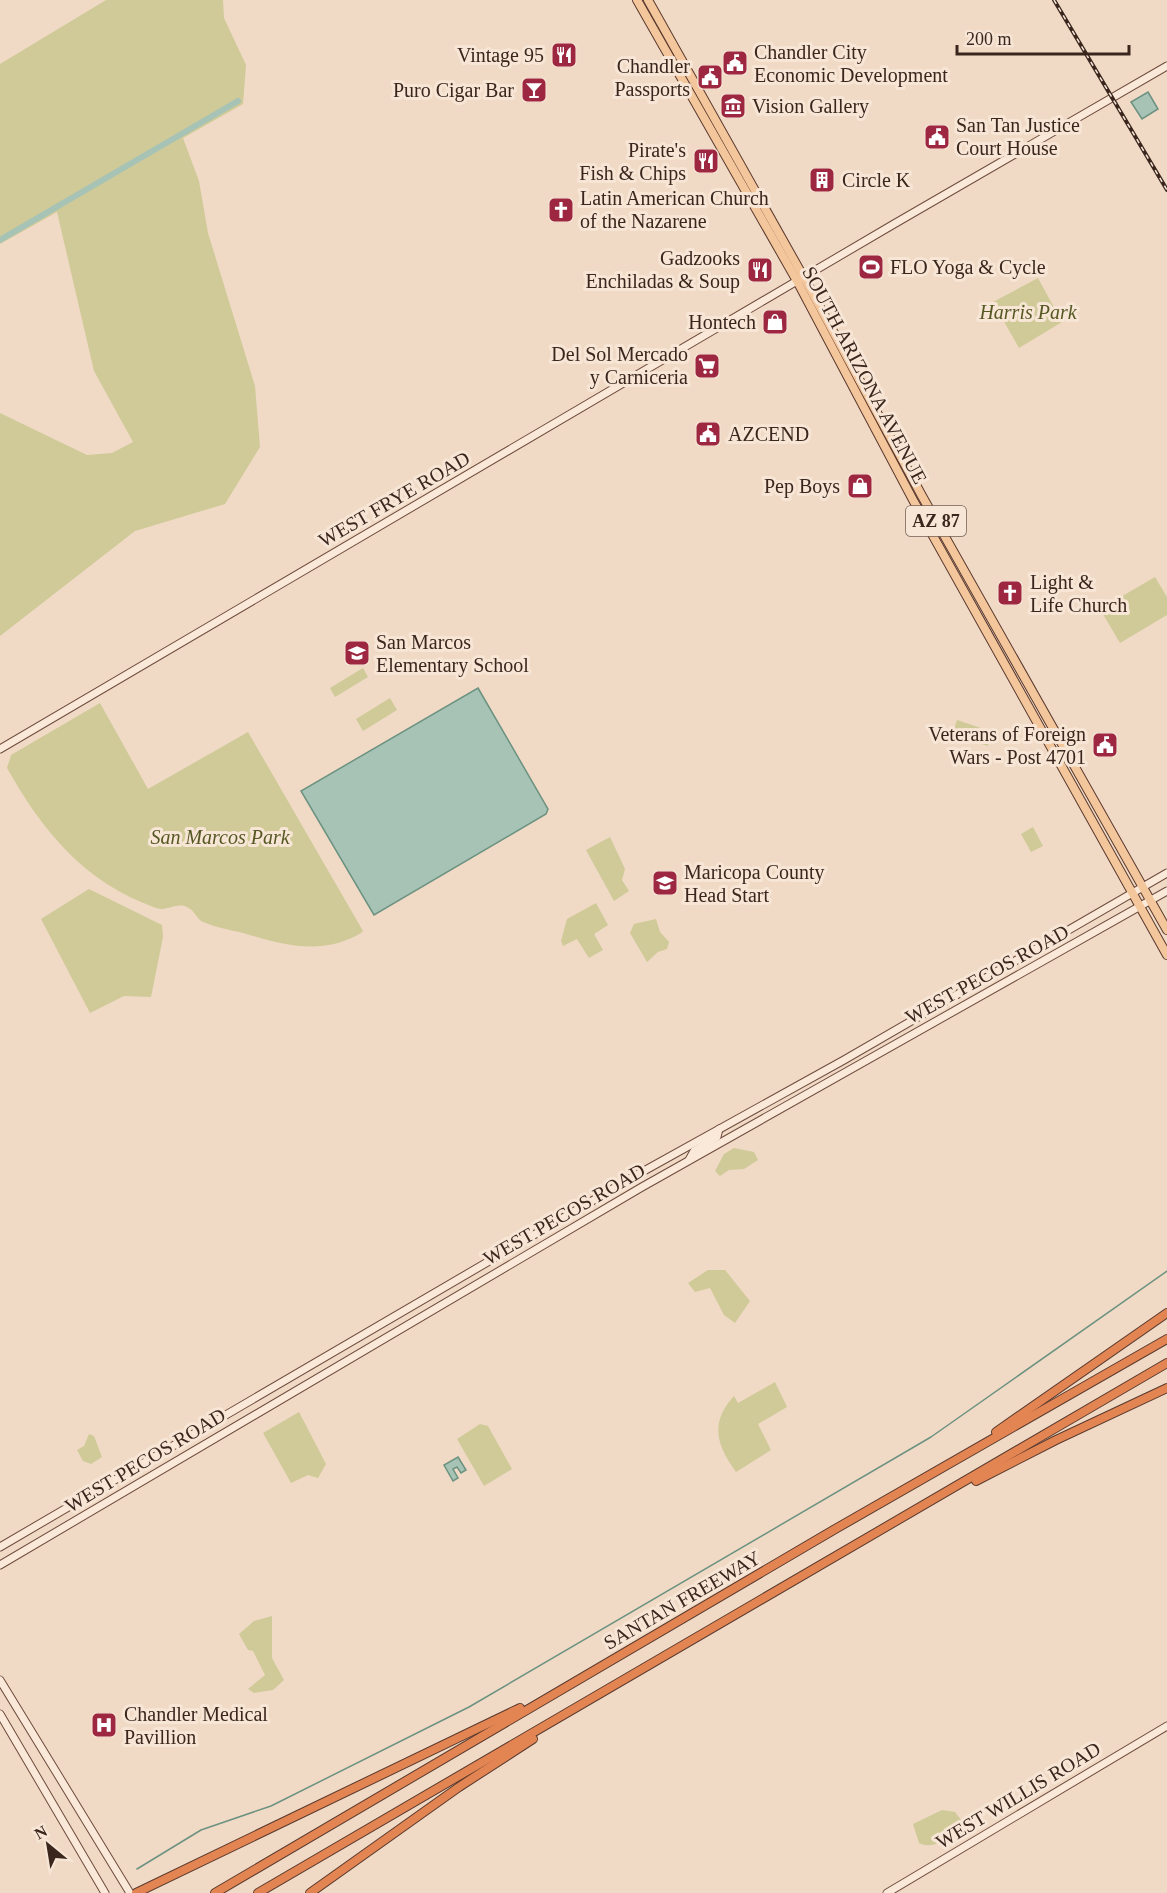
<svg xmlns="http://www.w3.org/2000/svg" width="1167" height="1893" font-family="'Times New Roman',serif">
<rect width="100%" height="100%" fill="#f0dac5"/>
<g fill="#cfca98">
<path d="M106,0H223L224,18L246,65L243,104L183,138L199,181L208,233L255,386L260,447L225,504L135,531L0,636V413L87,455L112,453L133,442L94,371L57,212L0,244V64Z"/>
<path d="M1038,278L1062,322L1019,348L993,302Z"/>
<path d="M1155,577L1167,597V615L1120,643L1100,609Z"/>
<path d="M363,668L368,677L335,697L330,688Z"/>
<path d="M390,698L397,710L363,731L356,719Z"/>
<path d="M100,703L148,789L248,732L363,931L361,933C322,956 284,945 243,933C230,930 215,927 203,922C196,919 195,910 187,907C176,902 167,912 156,908C84,882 43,832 7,768L11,755Z"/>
<path d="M957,720L990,731L988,746L952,735Z"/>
<path d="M1033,827L1043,846L1031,852L1021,834Z"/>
<path d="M610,837L625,869L622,880L629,891L614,901L586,850Z"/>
<path d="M89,889L162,925L163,937L151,997L124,996L90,1013L41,919Z"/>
<path d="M596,903L608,925L594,934L603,950L589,958L577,939L563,946L561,941L567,919Z"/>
<path d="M656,919L660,932L669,942L667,949L658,952L647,962L630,933L634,924Z"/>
<path d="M734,1148L754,1152L758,1160L744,1169L729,1170L720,1176L715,1171L724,1154Z"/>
<path d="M708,1270H725L750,1301L735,1323L724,1315L710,1288L695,1292L688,1283Z"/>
<path d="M775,1382L787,1407L758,1424L771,1450L736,1472C717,1446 709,1423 734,1396L738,1403Z"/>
<path d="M299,1412L326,1464L318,1478L308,1475L291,1483L263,1433Z"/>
<path d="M480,1424L488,1426L512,1469L484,1486L457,1439Z"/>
<path d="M89,1434L94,1436L102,1457L91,1464L83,1461L77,1450L84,1446Z"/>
<path d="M272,1616V1658L284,1680L273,1690L254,1693L248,1689L265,1675L253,1651L248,1650L239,1634L254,1621Z"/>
<path d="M942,1810L955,1812L961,1820V1825C951,1836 935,1851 919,1843L913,1824Z"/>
</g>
<g fill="#a6c3b5" stroke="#6c9281" stroke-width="1.5">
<path d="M1148,92L1158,109L1142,119L1131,102Z"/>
<path d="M478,688L548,809L546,814L374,915L301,791Z"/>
<path d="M458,1457L466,1470L461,1473L457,1467L453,1469L458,1478L453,1481L444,1465Z"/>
</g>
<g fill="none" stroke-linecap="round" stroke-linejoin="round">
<path stroke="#6c9281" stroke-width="1.5" d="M137,1869L201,1830L271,1806L469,1707L931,1437L1167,1271"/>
<path stroke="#a6c3b5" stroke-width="6" d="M0,240L238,101"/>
<g stroke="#6e4b3d" stroke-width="9">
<g id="secondary">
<path d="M0,749L894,224L1167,66"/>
<path d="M689,1160L694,1151L717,1137L719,1129"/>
<path d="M0,1547L633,1177L844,1060L1167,873"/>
<path d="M0,1565L642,1187L1167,891"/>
<path d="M0,1680L130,1893"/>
<path d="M0,1714L105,1893"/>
<path d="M887,1893L1167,1726"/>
</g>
</g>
<g stroke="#59392e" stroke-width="10">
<g id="primary">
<path d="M637,0L797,281L913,500L1167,955"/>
<path d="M648,0L808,285L922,496L1167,930"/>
</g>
</g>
<g stroke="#59392e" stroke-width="10">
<g id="highway">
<path d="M996,1432L1167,1313"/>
<path d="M976,1481L1056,1440L1167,1388"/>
<path d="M136,1893L520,1708"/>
<path d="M215,1893L837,1528L1167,1339"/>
<path d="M258,1893L1167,1363"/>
<path d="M310,1893L459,1787L533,1739"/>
</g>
</g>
<use href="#secondary" stroke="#fae9d8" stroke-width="7"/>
<use href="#primary" stroke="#f4c69b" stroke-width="8"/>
<use href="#highway" stroke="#e28553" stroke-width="8"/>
<g stroke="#3b261e" stroke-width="4">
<path id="rail" d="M1054,0L1167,190"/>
</g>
<use href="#rail" stroke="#f7e6d5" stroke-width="1.5" stroke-dasharray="4.5" stroke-linecap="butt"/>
</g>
<defs>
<g id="restaurant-square" transform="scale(1.35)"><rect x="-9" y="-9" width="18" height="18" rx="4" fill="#9d2741" stroke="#f7e6d5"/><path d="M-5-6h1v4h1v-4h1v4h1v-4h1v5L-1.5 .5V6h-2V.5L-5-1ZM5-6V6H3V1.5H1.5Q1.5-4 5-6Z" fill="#fff"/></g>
<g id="civic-square" transform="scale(1.35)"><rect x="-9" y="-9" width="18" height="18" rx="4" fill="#9d2741" stroke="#f7e6d5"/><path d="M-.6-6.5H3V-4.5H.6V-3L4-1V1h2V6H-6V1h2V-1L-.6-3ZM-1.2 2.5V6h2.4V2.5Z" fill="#fff"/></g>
<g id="bar-square" transform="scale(1.35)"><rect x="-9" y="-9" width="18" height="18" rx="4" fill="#9d2741" stroke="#f7e6d5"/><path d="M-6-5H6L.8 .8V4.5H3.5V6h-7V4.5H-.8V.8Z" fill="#fff"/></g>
<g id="museum-square" transform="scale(1.35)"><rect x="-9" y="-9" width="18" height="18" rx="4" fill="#9d2741" stroke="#f7e6d5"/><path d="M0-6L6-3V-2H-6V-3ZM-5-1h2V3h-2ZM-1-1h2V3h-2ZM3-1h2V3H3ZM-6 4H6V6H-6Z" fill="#fff"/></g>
<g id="building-square" transform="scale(1.35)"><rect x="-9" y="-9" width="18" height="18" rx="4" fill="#9d2741" stroke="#f7e6d5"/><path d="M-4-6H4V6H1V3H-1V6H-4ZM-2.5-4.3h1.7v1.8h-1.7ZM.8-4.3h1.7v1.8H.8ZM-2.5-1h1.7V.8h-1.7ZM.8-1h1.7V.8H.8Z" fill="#fff"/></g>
<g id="church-square" transform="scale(1.35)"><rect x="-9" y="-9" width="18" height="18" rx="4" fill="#9d2741" stroke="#f7e6d5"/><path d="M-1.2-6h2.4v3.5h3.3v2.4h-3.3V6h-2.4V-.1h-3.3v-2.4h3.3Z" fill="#fff"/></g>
<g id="stadium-square" transform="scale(1.35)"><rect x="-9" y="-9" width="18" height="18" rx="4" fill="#9d2741" stroke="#f7e6d5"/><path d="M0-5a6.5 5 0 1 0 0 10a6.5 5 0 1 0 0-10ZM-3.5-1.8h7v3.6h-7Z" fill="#fff"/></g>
<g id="shop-square" transform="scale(1.35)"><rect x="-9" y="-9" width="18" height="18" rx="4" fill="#9d2741" stroke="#f7e6d5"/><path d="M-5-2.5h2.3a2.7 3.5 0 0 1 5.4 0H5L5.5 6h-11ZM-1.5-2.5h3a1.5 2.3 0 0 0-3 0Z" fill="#fff"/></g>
<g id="supermarket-square" transform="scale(1.35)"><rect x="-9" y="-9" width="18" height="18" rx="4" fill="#9d2741" stroke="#f7e6d5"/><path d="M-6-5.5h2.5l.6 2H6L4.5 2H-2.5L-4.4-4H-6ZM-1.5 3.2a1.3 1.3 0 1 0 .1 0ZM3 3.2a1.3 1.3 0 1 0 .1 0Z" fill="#fff"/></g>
<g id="school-square" transform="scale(1.35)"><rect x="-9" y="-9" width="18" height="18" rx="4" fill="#9d2741" stroke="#f7e6d5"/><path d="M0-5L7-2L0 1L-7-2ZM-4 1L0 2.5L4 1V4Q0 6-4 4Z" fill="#fff"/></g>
<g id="hospital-square" transform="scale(1.35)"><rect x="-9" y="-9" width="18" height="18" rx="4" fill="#9d2741" stroke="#f7e6d5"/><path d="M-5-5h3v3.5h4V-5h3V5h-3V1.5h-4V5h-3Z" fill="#fff"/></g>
</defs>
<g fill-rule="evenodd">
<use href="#restaurant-square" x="564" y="55"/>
<use href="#civic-square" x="735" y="63"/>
<use href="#civic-square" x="710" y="77"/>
<use href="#bar-square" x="534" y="90"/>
<use href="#museum-square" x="733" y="106"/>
<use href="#civic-square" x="937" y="137"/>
<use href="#restaurant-square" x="706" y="161"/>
<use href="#building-square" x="822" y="180"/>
<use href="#church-square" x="561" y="210"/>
<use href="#stadium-square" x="871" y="267"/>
<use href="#restaurant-square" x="760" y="270"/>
<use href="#shop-square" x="775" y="322"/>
<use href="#supermarket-square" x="707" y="366"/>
<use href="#civic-square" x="708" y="434"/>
<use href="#shop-square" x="860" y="486"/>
<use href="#church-square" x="1010" y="593"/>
<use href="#school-square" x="357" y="653"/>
<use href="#civic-square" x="1105" y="745"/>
<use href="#school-square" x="665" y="883"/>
<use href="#hospital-square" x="104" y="1725"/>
</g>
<g text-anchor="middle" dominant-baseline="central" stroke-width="6" stroke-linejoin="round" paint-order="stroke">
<rect fill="#f7e6d5" stroke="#736055" stroke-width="1.5" x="906" y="506" width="60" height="30" rx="4.5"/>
<g font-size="18" font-weight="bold" fill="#3b261e">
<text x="936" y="521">AZ 87</text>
</g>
<g font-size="20" fill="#3b261e" stroke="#f7e6d5" text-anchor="start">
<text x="754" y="52">Chandler City<tspan x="754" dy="23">Economic Development</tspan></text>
<text x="544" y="55" text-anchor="end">Vintage 95</text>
<text x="690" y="66" text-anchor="end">Chandler<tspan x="690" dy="23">Passports</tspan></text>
<text x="514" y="90" text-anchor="end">Puro Cigar Bar</text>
<text x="752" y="106">Vision Gallery</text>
<text x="956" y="125">San Tan Justice<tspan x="956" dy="23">Court House</tspan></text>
<text x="686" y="150" text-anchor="end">Pirate's<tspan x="686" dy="23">Fish &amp; Chips</tspan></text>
<text x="842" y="180">Circle K</text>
<text x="580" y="198">Latin American Church<tspan x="580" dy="23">of the Nazarene</tspan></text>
<text x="740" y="258" text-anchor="end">Gadzooks<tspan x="740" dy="23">Enchiladas &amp; Soup</tspan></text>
<text x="890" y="267">FLO Yoga &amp; Cycle</text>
<text x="756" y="322" text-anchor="end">Hontech</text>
<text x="688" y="354" text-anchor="end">Del Sol Mercado<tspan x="688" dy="23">y Carniceria</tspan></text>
<text x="728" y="434">AZCEND</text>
<text x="840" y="486" text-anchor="end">Pep Boys</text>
<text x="1030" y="582">Light &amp;<tspan x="1030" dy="23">Life Church</tspan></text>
<text x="376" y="642">San Marcos<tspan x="376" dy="23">Elementary School</tspan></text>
<text x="1086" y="734" text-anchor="end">Veterans of Foreign<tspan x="1086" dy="23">Wars - Post 4701</tspan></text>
<text x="684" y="872">Maricopa County<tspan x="684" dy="23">Head Start</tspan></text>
<text x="124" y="1714">Chandler Medical<tspan x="124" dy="23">Pavillion</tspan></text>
</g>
<g font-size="20" font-style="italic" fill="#565824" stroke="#f7e6d5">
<text x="1028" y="312">Harris Park</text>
<text x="220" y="837">San Marcos Park</text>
</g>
<g font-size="20" fill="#3b261e" stroke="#f7e6d5">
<text transform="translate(865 375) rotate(62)">SOUTH ARIZONA AVENUE</text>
<text transform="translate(394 499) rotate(-30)">WEST FRYE ROAD</text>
<text transform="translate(987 974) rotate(-29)">WEST PECOS ROAD</text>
<text transform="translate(564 1214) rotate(-30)">WEST PECOS ROAD</text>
<text transform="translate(145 1460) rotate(-31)">WEST PECOS ROAD</text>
<text transform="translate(682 1600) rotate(-30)">SANTAN FREEWAY</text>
<text transform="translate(1018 1795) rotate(-31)">WEST WILLIS ROAD</text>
</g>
</g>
<g transform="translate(48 1845) rotate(330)" stroke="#f7e6d5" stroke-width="4.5" paint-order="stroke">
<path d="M0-4.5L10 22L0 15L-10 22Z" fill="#3b261e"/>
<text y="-9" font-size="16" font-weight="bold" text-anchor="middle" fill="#3b261e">N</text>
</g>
<path d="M957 45v9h172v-9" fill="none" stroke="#3b261e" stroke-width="3"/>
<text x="966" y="45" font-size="18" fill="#3b261e" stroke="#f7e6d5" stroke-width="4.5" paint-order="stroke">200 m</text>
</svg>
